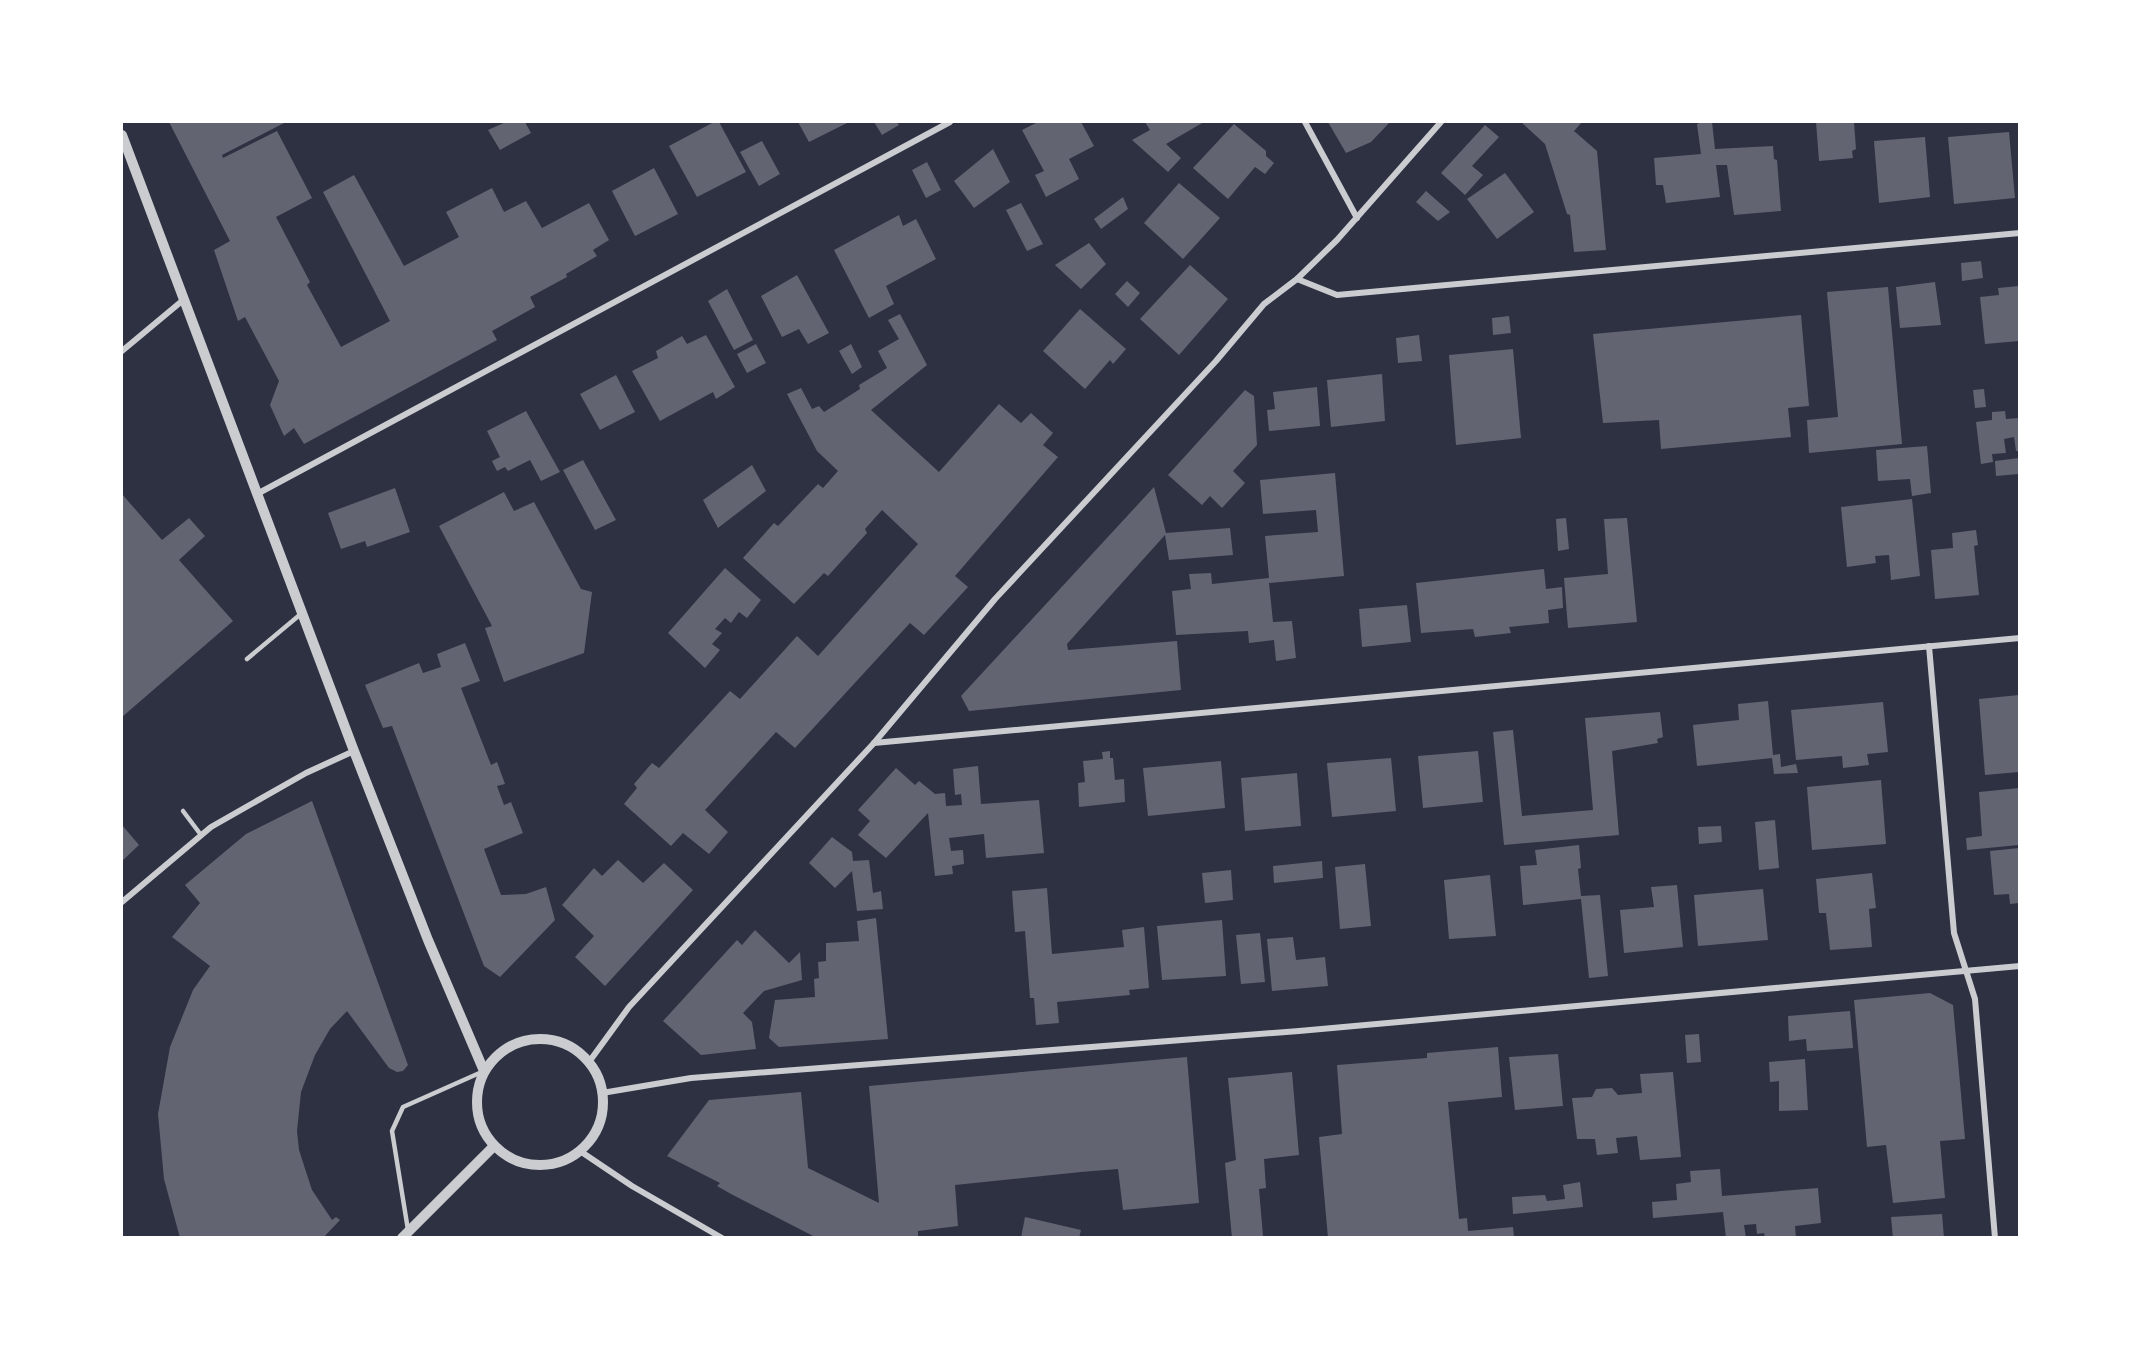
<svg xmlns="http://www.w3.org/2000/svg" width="2141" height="1359" font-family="Raleway,sans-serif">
<rect width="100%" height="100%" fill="#2d3142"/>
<g fill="#626471">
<path d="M169,122H286L222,155L223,158L277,131L312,198L276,217L310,282L307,285L341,347L390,321L323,192L354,175L404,266L459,237L446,212L492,188L504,212L526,201L542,228L589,203L609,240L593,250L597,256L566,274L567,277L530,297L535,307L492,331L497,340L304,444L294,428L284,436L270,405L279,381L245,317L238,321L214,250L230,241Z"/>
<path d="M506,122H525L531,133L500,150L488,130Z"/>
<path d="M714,122H719L746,172L697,197L669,146Z"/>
<path d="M798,122H849L809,142Z"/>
<path d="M874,122H897L899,125L882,135Z"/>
<path d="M1038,122H1081L1094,146L1069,159L1079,179L1046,197L1035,175L1044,171L1022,130Z"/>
<path d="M1145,122H1204L1166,144L1181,158L1168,172L1132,140L1150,130Z"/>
<path d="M1328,122H1390L1371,142L1346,153Z"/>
<path d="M1521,122H1582L1574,131L1597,151L1606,250L1574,252L1570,215L1567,214L1545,144Z"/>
<path d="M1702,122H1712L1715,149L1773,146L1774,159L1777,160L1781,211L1734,215L1727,165H1716L1720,197L1666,203L1663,185H1656L1654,158L1701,154L1697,124Z"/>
<path d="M1816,122H1854L1856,149L1852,151L1853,158L1819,161Z"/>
<path d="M1234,124L1266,151V156L1274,163L1265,174L1255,167L1228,199L1193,168Z"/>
<path d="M1485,125L1499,137L1472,166L1483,175L1465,195L1441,173Z"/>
<path d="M2009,132L2015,198L1954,204L1948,137Z"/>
<path d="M1925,137L1930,197L1879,203L1874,141Z"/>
<path d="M762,141L780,174L759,186L740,152Z"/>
<path d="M993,149L1010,182L974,208L954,181Z"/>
<path d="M927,162L941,190L926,198L912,170Z"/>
<path d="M654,168L678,214L635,236L612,191Z"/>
<path d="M1505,173L1534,212L1497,239L1467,199Z"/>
<path d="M1179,183L1220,218L1183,259L1144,223Z"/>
<path d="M1426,191L1450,212L1438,221L1416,202Z"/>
<path d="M1123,197L1128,209L1101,229L1094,219Z"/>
<path d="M1021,203L1043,244L1027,251L1006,210Z"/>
<path d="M899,215L903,226L916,219L936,259L886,286L894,304L869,318L834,250Z"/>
<path d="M1089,243L1106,264L1081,289L1055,265Z"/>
<path d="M1981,261L1983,278L1962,281L1961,263Z"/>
<path d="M1190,265L1228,299L1179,355L1140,319Z"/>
<path d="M797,275L829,333L808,344L799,329L782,337L761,296Z"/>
<path d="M1127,281L1140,293L1128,307L1115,294Z"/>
<path d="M1935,282L1941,325L1900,328L1896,287Z"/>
<path d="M2019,286V341L1985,344L1980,297L1999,295L1998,288Z"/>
<path d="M1888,287L1902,444L1809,453L1807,420L1838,417L1827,292Z"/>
<path d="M727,289L753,340L734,350L708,301Z"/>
<path d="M1080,309L1126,349L1113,364L1110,360L1085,389L1043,351Z"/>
<path d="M900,314L927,365L871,410L939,472L999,404L1021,423L1031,413L1053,433L1043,445L1058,457L955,576L968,587L924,635L910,623L795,748L776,732L705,810L728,832L709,854L683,833L671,846L624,804L637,788L634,784L652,763L659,768L730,691L740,699L797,636L818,656L918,544L882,510L865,529L867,533L828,576L824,573L794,604L743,558L774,523L778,526L818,484L823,488L838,471L817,451L787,394L801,388L812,409L819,406L824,412L860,389L859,385L887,368L878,351L899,339L888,320Z"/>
<path d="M1801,315L1809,406L1788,408L1791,437L1661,449L1659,420L1603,423L1593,334Z"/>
<path d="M1509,316L1511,333L1493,335L1492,318Z"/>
<path d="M706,335L735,387L716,399L713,392L660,421L632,371L658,358L656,351L682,336L687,344Z"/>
<path d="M1419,335L1422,361L1398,363L1396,338Z"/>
<path d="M756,344L766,363L747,373L737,354Z"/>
<path d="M851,344L862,367L852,374L839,351Z"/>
<path d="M1513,349L1521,438L1456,445L1449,355Z"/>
<path d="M1382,374L1385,421L1331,427L1327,380Z"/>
<path d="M616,375L635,412L600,430L580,394Z"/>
<path d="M1317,387L1320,426L1269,431L1267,410L1275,409L1273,392Z"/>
<path d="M1984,389L1986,407L1975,408L1973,390Z"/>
<path d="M1245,390L1254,396L1257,445L1233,471L1245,483L1222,508L1210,496L1202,505L1168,475Z"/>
<path d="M526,411L560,472L541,481L530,460L508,471L505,467L497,471L492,461L500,457L487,431Z"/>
<path d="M2005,411L2006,419L2019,418V451H2016L2014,437L2004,439L2006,453L1992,454L1993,462L1981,464L1976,422L1992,420V412Z"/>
<path d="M1927,446L1931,493L1912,496L1910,479L1878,481L1876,450Z"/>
<path d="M2019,458V474L1996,476L1995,461Z"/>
<path d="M583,460L616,520L595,530L563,470Z"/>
<path d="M752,465L766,491L718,528L703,500Z"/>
<path d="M1335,473L1344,576L1269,583L1273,622L1292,621L1296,658L1276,661L1274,640L1249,643L1248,631L1176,635L1172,591L1191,589L1189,574L1211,573L1212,584L1269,578L1265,536L1318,532L1316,510L1263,514L1260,480Z"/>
<path d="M1154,487L1166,533L1230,528L1233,555L1169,560L1165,535L1067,644L1068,650L1177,641L1181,690L969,711L961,696Z"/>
<path d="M395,488L410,532L367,547L365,541L341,549L328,513Z"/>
<path d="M504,492L514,511L534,502L581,589L592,592L584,653L504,682L485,628L492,626L439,526Z"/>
<path d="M122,494L162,540L189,518L205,536L179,560L233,621L122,717Z"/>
<path d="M1912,499L1920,576L1891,580L1889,555L1875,556L1876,563L1847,567L1841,507Z"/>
<path d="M1566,518L1569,549L1558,551L1556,519Z"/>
<path d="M1627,518L1637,622L1568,628L1564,578L1608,574L1604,519Z"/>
<path d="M1976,530L1978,545L1974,546L1979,595L1935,599L1931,550L1953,548L1952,533Z"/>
<path d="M725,568L761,600L747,618L739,612L731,623L725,618L715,629L722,633L712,644L720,650L705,668L668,633Z"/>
<path d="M1544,569L1546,589L1562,587L1563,608L1548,610L1549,623L1509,627L1511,633L1475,637L1473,629L1421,633L1416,583Z"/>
<path d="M1407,605L1411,642L1362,647L1359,609Z"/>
<path d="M465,643L480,681L461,688L491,765L497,762L505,784L497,786L504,805L511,802L523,833L484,849L501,895L526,894L546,887L555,920L500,977L484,966L392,726L383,728L365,685L419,663L423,673L441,667L437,654Z"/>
<path d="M2019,695V772L1985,775L1979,699Z"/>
<path d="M1768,701L1773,755L1780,754L1781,767L1796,764L1798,773L1774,774L1772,758L1697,766L1693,725L1739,720L1738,704Z"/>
<path d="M1883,702L1888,752L1867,754L1869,765L1843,768L1842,756L1796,760L1791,710Z"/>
<path d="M1660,712L1663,737L1657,739L1658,743L1612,751L1619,835L1504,845L1493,732L1513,730L1522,816L1593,810L1585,718Z"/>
<path d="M1110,751V758H1113L1115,780L1124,779L1125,802L1079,807L1078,783L1085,782L1083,761L1103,759L1102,752Z"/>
<path d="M1478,751L1483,802L1423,808L1418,756Z"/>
<path d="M1391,758L1396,811L1332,817L1327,763Z"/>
<path d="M1221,761L1225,808L1148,816L1143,768Z"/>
<path d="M978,766L981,804L1039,800L1044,853L986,858L984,834L949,838L951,851L963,850L964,864L952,866L953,874L935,876L928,813L886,858L858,835L870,821L858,810L896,768L915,785L919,781L935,794L945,793L946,806L962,805L961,794L955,795L953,769Z"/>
<path d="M1297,773L1301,826L1245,831L1241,778Z"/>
<path d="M1881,780L1886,844L1812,850L1807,787Z"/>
<path d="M2019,788V845L1967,850L1966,838L1982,836L1979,792Z"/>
<path d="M312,801L408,1065L403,1071L397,1072L389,1068L347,1011L330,1029L315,1055L301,1092L297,1131L299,1150L312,1190L332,1220L336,1217L340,1220L323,1238H180L164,1179L158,1114L170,1047L193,990L210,966L172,937L200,903L185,885L246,834Z"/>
<path d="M1775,820L1779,868L1759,870L1755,822Z"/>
<path d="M122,825L139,845L122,861Z"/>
<path d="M1721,826L1722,842L1699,844L1698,827Z"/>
<path d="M832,837L852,852L853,861L869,860L873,893L881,891L883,909L857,911L852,871L835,888L809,863Z"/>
<path d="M1579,845L1581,868L1578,869L1581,896L1600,895L1608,976L1589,978L1581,899L1523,905L1520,866L1537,865L1535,850Z"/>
<path d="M2019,848V903L2010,904L2009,894L1994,895L1990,851Z"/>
<path d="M618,860L643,883L664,863L693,890L605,986L575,957L594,936L562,905L594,868L602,876Z"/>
<path d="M1322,861L1323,878L1274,883L1273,866Z"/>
<path d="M1365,864L1371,926L1340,929L1335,867Z"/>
<path d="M1231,870L1233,900L1205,903L1202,873Z"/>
<path d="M1872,873L1876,908L1869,909L1872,947L1830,950L1826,913H1819L1816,879Z"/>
<path d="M1490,875L1496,936L1449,939L1444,880Z"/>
<path d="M1677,885L1683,947L1624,953L1620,910L1654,907L1651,887Z"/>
<path d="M1047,888L1052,954L1124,947L1122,930L1144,927L1149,988L1129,990L1130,995L1057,1002L1059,1023L1036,1025L1034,998H1030L1025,931L1015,932L1012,891Z"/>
<path d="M1763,889L1768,940L1698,946L1694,895Z"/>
<path d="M876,918L888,1039L779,1047L769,1038L775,1000L815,997L814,979L819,978L818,962L826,961V943L859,941L857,921Z"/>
<path d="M1222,920L1226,976L1162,980L1157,926Z"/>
<path d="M755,930L789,963L800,952L802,980L764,991L743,1013L752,1022L756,1049L701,1055L663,1021L737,940L742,945Z"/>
<path d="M1260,933L1265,982L1241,984L1236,935Z"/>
<path d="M1293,937L1296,960L1325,957L1328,986L1272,991L1267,939Z"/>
<path d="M1930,993L1953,1005L1965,1139L1940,1141L1945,1198L1893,1203L1886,1145L1867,1147L1854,1000Z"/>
<path d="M1850,1011L1853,1048L1807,1051L1806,1039L1789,1041L1788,1016Z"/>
<path d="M1699,1034L1701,1062L1687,1063L1685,1035Z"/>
<path d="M1498,1047L1502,1097L1448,1102L1459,1219L1467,1218L1468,1231L1513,1227L1514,1238H1328L1319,1137L1342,1134L1337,1065L1427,1058V1053Z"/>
<path d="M1558,1054L1563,1106L1515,1110L1509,1057Z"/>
<path d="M1187,1057L1199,1203L1123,1210L1118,1169L1081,1172L955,1185L958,1226L918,1231V1238H817L731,1194L717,1186L720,1183L667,1156L709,1100L801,1092L808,1168L879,1203L869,1086Z"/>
<path d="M1805,1059L1808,1110L1779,1111V1081L1770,1082L1769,1062Z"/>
<path d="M1292,1072L1299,1155L1264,1159L1266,1188L1259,1189L1263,1236L1232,1238L1225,1163L1236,1160L1228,1078Z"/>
<path d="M1673,1072L1681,1157L1640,1160L1637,1136L1616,1138L1618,1153L1597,1155L1595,1139H1577L1572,1098L1592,1097L1596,1089L1612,1088L1618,1095L1642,1093L1640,1074Z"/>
<path d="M1720,1169L1722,1196L1818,1188L1821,1223L1795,1226L1796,1238H1765L1764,1233L1757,1234L1756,1224L1744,1225L1746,1238H1726L1723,1212L1653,1218L1652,1202L1677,1200L1676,1184L1691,1182L1690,1171Z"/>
<path d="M1580,1182L1583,1207L1513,1214L1512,1197L1545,1195L1547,1201L1565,1199L1563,1185Z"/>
<path d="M1942,1214L1944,1238H1893L1891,1217Z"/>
<path d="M1025,1217L1081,1230L1079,1238H1021Z"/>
</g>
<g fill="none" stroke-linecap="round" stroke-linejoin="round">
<g stroke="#caccd0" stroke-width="4.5">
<path d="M247,659L302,613"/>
<path d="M183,811L201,835"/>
<path d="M408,1230L392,1131L403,1107L484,1071"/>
</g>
<g stroke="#caccd0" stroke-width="6">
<path d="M1305,122L1357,218"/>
<path d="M1297,279L1337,295L2020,233"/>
<path d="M122,351L182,301"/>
<path d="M257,494L950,122"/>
<path d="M1929,646L1954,933L1975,999L1995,1238"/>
<path d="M874,743L2020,638"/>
<path d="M122,902L211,827L306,773L354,751"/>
<path d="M589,1062L629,1007L874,743L995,599L1216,361L1264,304L1297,279L1337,240L1441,122"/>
<path d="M602,1093L691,1078L1299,1031L2020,966"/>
<path d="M580,1151L632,1186L722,1238"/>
</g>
<g stroke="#caccd0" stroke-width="10">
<path d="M122,135L354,751L428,940L484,1071"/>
<circle cx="540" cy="1102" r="63"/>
<path d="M402,1238L494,1146"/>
</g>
</g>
<rect width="2141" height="1359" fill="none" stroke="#ffffff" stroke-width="246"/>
</svg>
